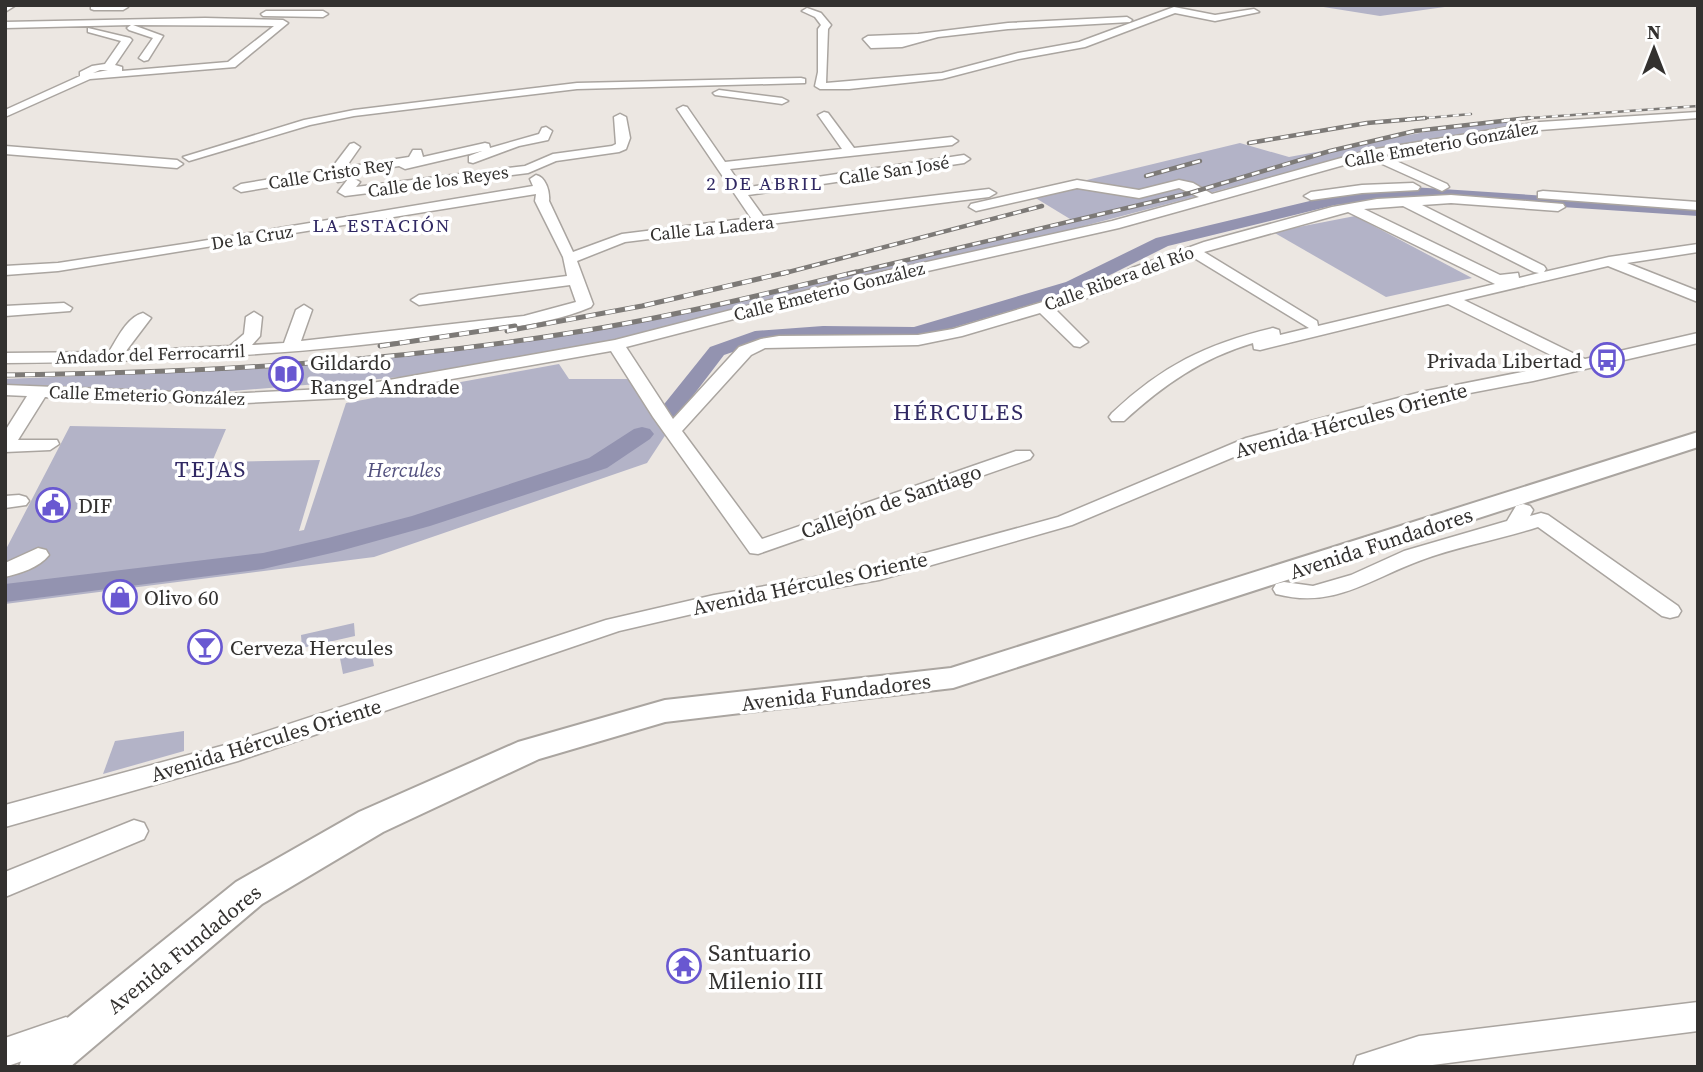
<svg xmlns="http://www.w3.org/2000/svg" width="1703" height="1072" font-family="'Source Serif 4',serif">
<rect width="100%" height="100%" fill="#ece7e2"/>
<g fill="#b3b3c7">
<path d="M1311,5H1459L1380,16Z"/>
<path d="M1511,122L1518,124L1494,131L1395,146L1316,165L1080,227L643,334L451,370L402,377L232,391L146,393L5,387V379L275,368L411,355L582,331L678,312L1075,222L1029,194L1240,143L1289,157L1469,124Z"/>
<path d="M1355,216L1472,278L1386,297L1273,232Z"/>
<path d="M559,364L569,379H632L668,431L647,463L374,557L5,604V551L70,426L226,429L212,462L320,460L299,531L304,530L346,403Z"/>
<path d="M354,623L355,636L302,648L301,635Z"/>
<path d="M370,645L374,666L343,674L339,653Z"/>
<path d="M184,731V751L103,774L115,741Z"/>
</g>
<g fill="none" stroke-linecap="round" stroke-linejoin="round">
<g fill="#9393b0" fill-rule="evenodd">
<path d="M1412,187L1698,206V216L1412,197L1335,205L1168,246L1080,290L915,339L823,338L765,341L724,355L676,418H660L657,413L710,347L755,331L823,326L914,327L1066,282L1156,238L1335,195Z"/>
<path d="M642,427L650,429L654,434L650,439L607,468L430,526L340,551L263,569L5,602V584L263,553L328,538L412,516L589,458L634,429Z"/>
</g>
<g stroke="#aaa5a0" stroke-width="3">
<g id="minor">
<path d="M5,5H16L5,12Z"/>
<path d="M91,5H126L128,7L123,10H94L91,9Z"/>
<path d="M1174,7L1215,15L1254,9L1259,12L1215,21L1175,13L1085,47L1019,59L942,79L849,89H820L815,86L818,72V29L821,25L815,17L802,11L807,8L821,13L831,25L828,29L826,83L942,73L1018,53L1079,42Z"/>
<path d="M266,11H323L328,14L323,17L263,16L261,14Z"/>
<path d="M1127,17L1132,20L1130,22L1008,29L938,37L902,47L871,48L863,39L868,36L918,34L1008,23Z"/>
<path d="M205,18L283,20L288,23L235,67L90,79L5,117V110L80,76V72L92,66L105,64L121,41L88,32V28L130,38L132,40L115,65L122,67V71L228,62L274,26L133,25L163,36L148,60L144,61L139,58L153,38L129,30L127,28L131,25L5,28V22ZM100,70H108L93,73Z"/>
<path d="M801,78L805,79V83L577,89L354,116L310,125L189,161L183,157L304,120L354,110L577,83Z"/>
<path d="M719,90L782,98L788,101L782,104L715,95L713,93Z"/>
<path d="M683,106L687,107L725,162L842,149L818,115L824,112L828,113L854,148L952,137L958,141L952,145L730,169L743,188L964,155L970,159L964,163L748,195L763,216L989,189L996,193L989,197L625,242L577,261L593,304L591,307C544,327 494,328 445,335C299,355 153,362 5,363V353L109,352C117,339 127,317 143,313L151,318L126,351L230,346L244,334L246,317L254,312L262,317L260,336L252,345L284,343L296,310L304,305L312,310L301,341L524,316L576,302L570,285L419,305L411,300L419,295L567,276L563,257L535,201L536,194L58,271L5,275V266L58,263L190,243L533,186L530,179L536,175C546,177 550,192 549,201L573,252L622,234L751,218L677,109Z"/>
<path d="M1698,112V118L1540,130L1383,155L1447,184L1449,187L1442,191L1369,158L1119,228L861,286L626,347L673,419L739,347L761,339L779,336L918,335L953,329L1096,286L1132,268L1204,242L1332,207L1377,199L1451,195L1563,204L1565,207L1558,211L1451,203L1422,205L1544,266L1546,269L1544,272L1609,257L1698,244V252L1627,263L1698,291V302L1608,266L1464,300L1585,359L1698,333V343L1533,381L1423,402L1260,446L1072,525L879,580L714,609L619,631L238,761L5,827V805L225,745L606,620L714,595L878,566L1058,517L1246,438L1421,392L1567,363L1448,304L1260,350L1254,349L1253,343C1202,358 1163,385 1124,421H1112L1109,417L1112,413C1162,366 1206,344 1273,328L1279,330L1280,335L1309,328L1191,256L1142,274L1106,292L1054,308L1088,342L1080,347L1074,346L1040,313L962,336L918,345L765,348L751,355L682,431L762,539L1016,451H1030L1033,455L1030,459L758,554L750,553L653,417L611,351L344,398L226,404L45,397L18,440H57L59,444L50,450L5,452V431L27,396L5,395V385L226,394L344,388L615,340L859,277L1112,221L1199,197L1179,188L1139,198L1077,188L976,211L969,207L971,204L1077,180L1139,190L1179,180L1193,183L1212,194L1370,150L1540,122ZM1403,206L1534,272L1539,273L1519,278L1518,273L1500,275L1364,209ZM1348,212L1493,283L1495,284L1318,326L1317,321L1204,252Z"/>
<path d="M620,114L626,117L630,138L626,149L619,152L556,161L528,173L345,196L338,192L348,179L353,178L360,182L356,187L525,166L553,154L612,146L616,144L614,117Z"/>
<path d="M546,127L552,131L548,140L519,146L473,163L469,162V156L482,151L405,169L399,166L343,175V181L338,182L331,177L241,192L234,188L241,184L331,169L350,144L354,143L360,147L346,167L409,157L413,150H421L423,157L485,143L489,144L490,148L539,134L542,128Z"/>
<path d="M5,146L177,160L183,164L177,168L5,154Z"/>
<path d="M1413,183L1420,187L1418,190L1362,193L1311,200L1304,196L1311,192L1362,185Z"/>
<path d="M1543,191L1698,202V210L1538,198V192Z"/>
<path d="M64,303L72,308L70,311L5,316V306Z"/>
<path d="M19,495L26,497L29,501L26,505L5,508V496Z"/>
<path d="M1523,504L1530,506L1533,510L1530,516L1541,513L1548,515L1678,606L1681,611L1678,616L1670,618L1662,616L1538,527C1499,540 1458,546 1419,561C1368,580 1334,609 1276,594L1273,589L1276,584L1284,582L1313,586L1351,575L1404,551L1507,521L1516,506Z"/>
<path d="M38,548L46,550L49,555C39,568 20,573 5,577V563Z"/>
<path d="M134,820L144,823L148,831L144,839L5,897V872Z"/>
<path d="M1698,1002V1031L1417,1067H1353L1357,1056L1419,1036Z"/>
<path d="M66,1017L77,1022L82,1032L77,1042L5,1067V1038Z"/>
</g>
</g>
<g stroke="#aaa5a0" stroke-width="4">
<path id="major" d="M1698,432V447L953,688L665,722L539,759L383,832L262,904L70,1067H19L24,1053L236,882L359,812L518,742L665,700L951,668Z"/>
</g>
<use href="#minor" fill="#fff" fill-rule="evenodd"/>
<use href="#major" fill="#fff" fill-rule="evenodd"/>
<g stroke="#7d7a77" stroke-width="2.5">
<g id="rail-far2">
<path d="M1405,120L1471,114"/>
<path d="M1504,120L1698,106"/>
</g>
</g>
<g stroke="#7d7a77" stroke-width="4.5">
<g id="rail-far1">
<path d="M1249,143L1367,123L1425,118"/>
<path d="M1146,176L1200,161"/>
<path d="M781,274L1042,206"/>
<path d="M848,274L1190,193L1330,151L1415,131L1529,118"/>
</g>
</g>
<g stroke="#7d7a77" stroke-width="5">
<g id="rail">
<path d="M507,331L642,306L788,272"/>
<path d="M380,346L515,326"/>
<path d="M5,375C194,373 384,363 570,333C666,318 762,295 856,272"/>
</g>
</g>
<use href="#rail-far2" stroke="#fff" stroke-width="2" stroke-dasharray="6" stroke-linecap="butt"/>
<use href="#rail-far1" stroke="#fff" stroke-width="2.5" stroke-dasharray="8" stroke-linecap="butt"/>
<use href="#rail" stroke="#fff" stroke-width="3.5" stroke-dasharray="10" stroke-linecap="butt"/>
</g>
<defs>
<g id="bus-ring" transform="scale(1.75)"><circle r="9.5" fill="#fff" stroke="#6958d1" stroke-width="1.5"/><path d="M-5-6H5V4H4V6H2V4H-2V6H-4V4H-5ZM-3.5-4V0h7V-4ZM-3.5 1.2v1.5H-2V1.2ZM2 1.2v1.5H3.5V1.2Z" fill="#6958d1"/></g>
<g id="library-ring" transform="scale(1.75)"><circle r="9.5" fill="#fff" stroke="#6958d1" stroke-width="1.5"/><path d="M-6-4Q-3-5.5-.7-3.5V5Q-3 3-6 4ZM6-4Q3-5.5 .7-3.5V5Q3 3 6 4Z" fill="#6958d1"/></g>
<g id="civic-ring" transform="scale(1.75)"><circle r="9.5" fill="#fff" stroke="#6958d1" stroke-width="1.5"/><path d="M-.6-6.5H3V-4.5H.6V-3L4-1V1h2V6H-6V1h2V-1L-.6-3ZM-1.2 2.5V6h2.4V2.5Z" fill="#6958d1"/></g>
<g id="shop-ring" transform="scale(1.75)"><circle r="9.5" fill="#fff" stroke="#6958d1" stroke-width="1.5"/><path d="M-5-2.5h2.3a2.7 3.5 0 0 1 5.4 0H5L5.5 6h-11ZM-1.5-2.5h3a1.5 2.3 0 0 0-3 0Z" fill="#6958d1"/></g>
<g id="bar-ring" transform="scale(1.75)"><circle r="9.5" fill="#fff" stroke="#6958d1" stroke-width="1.5"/><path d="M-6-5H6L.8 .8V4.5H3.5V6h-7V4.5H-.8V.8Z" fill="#6958d1"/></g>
<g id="temple-ring" transform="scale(1.75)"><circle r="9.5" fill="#fff" stroke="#6958d1" stroke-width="1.5"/><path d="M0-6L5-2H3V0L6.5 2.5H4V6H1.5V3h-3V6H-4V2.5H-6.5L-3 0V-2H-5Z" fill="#6958d1"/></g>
</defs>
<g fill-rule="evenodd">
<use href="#bus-ring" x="1607" y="360"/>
<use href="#library-ring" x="286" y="374"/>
<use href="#civic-ring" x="53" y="505"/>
<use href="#shop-ring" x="120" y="597"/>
<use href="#bar-ring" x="205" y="647"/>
<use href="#temple-ring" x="684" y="966"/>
</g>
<g text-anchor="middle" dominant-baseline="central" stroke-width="7" stroke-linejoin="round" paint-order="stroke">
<g font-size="18" fill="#33312f" stroke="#fff">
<text transform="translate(1441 144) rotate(-10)">Calle Emeterio González</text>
<text transform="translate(894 170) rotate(-9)">Calle San José</text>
<text transform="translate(331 173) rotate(-9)">Calle Cristo Rey</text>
<text transform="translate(438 181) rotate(-8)">Calle de los Reyes</text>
<text transform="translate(712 228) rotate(-6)">Calle La Ladera</text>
<text transform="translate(252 237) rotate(-9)">De la Cruz</text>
<text transform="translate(1119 278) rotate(-20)">Calle Ribera del Río</text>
<text transform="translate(829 291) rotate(-14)">Calle Emeterio González</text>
<text transform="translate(150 354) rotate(-2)">Andador del Ferrocarril</text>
<text transform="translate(147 395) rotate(2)">Calle Emeterio González</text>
</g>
<g font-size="19" letter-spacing="2" fill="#302863" stroke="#fff">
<text x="765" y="183">2 DE ABRIL</text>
<text x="382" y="225">LA ESTACIÓN</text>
</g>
<g font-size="21" fill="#33312f" stroke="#fff" text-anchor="start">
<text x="1582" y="360" text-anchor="end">Privada Libertad</text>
<text x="310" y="362">Gildardo<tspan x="310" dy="24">Rangel Andrade</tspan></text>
<text x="78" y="505">DIF</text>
<text x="144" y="597">Olivo 60</text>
<text x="230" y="647">Cerveza Hercules</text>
</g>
<g font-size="21" fill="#33312f" stroke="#fff">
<text transform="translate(1351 420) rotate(-15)">Avenida Hércules Oriente</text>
<text transform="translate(891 501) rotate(-19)">Callejón de Santiago</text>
<text transform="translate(1381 543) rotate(-18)">Avenida Fundadores</text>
<text transform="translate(810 583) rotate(-12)">Avenida Hércules Oriente</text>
<text transform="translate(836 692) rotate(-7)">Avenida Fundadores</text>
<text transform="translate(266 740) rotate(-17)">Avenida Hércules Oriente</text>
<text transform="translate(184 949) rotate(-39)">Avenida Fundadores</text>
</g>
<g font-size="21" font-style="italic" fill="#52507d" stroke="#fff">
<text x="404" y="469">Hercules</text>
</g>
<g font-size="23" letter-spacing="2" fill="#302863" stroke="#fff">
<text x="959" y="412">HÉRCULES</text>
<text x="211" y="469">TEJAS</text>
</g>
<g font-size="24" fill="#33312f" stroke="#fff" text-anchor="start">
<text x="708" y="952">Santuario<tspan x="708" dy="28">Milenio III</tspan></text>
</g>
</g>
<rect width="1703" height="1072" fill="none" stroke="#33312f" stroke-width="14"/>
<g transform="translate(1654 49)" stroke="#ffffff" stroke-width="5" paint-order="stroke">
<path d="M0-5L12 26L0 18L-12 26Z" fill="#33312f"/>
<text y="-10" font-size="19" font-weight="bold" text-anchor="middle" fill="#33312f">N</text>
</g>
</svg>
